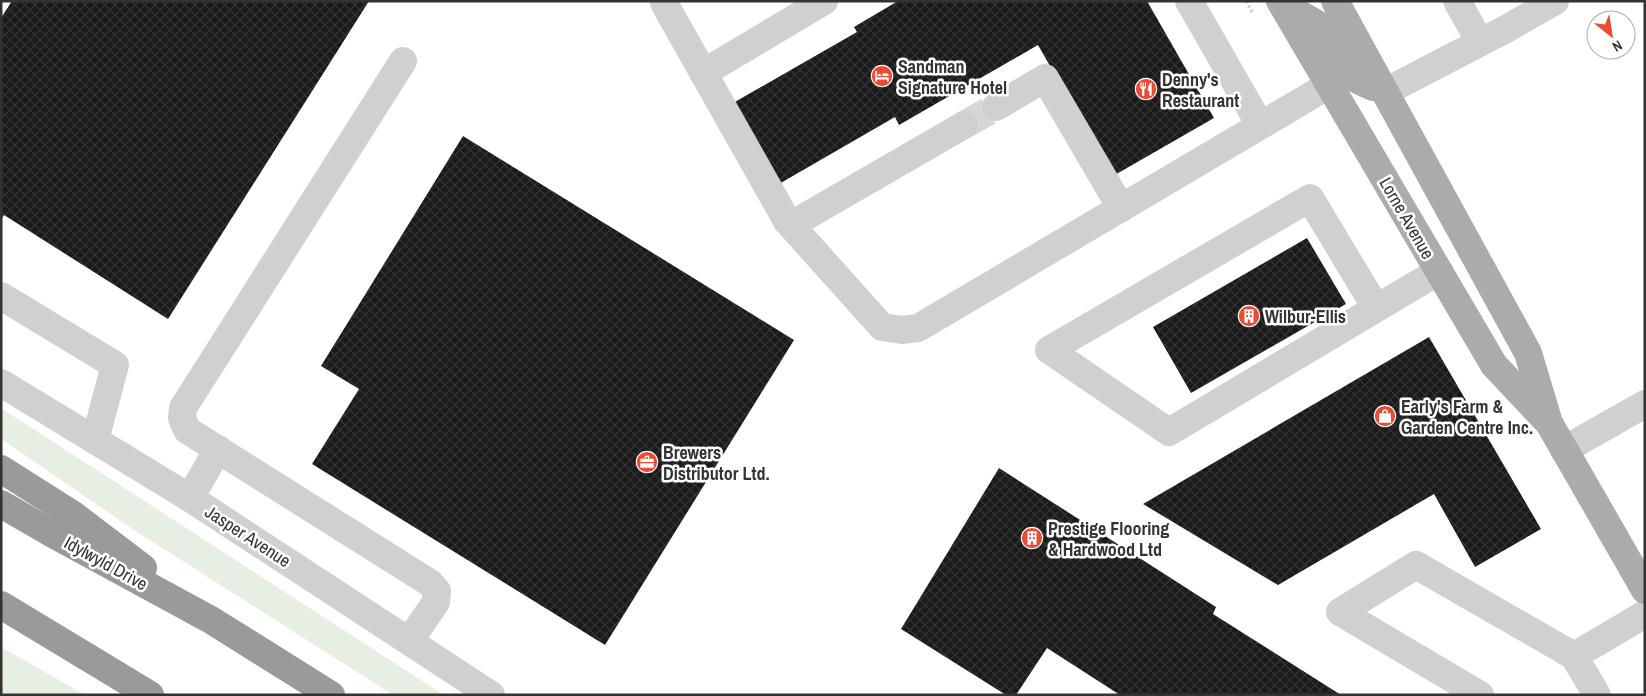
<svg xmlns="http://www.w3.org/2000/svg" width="1646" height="696" font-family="'Archivo Narrow',sans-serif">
<defs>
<pattern id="building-cross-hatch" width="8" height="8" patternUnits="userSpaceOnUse" patternTransform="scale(1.25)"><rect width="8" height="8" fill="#1a1a1a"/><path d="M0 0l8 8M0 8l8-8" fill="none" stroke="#333"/></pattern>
</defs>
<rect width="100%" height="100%" fill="#fff"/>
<g fill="#e6efe1">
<path d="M1,408L444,695H393L137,532L1,439Z"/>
<path d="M1,647L85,695H1Z"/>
</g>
<g fill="url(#building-cross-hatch)">
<path d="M12,1H369L168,319L4,215L1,220V18Z"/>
<path d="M898,1H1147L1214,118L1113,176L1038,45L899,125L895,117L772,188L726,107L857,32L854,27Z"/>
<path d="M463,136L794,340L605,645L312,464L359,389L321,366Z"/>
<path d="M1307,238L1346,304L1191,393L1153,327Z"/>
<path d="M1429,337L1541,529L1475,567L1434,494L1278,585L1143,504Z"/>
<path d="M999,468L1216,607L1213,614L1341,695H1120L1047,648L1016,695H1006L901,629Z"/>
</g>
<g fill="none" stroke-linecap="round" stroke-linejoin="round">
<path stroke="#d6d6d6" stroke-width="28" stroke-dasharray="28 14" stroke-linecap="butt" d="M964,125L996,107"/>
<path stroke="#d0d0d0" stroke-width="3" stroke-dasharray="2.5 2.5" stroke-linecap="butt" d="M1246,1L1253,14"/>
<g stroke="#d0d0d0" stroke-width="28">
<path d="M666,1L664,3L787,221L882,327L902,330L918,328L1329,85"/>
<path d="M1189,1L1260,125"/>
<path d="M1457,1L1480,42"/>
<path d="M403,61L183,408L182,418L187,430L430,583L437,591L436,602L410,640"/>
<path d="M703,73L824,1"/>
<path d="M1385,92L1506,29L1555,1"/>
<path d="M996,107L1045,78L1121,208"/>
<path d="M791,225L964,125"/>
<path d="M1,296L115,365L95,440"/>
<path d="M1376,308L1310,198L1049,350L1169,432L1439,271"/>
<path d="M1,383L190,498L491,695"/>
<path d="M1564,450L1645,404"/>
<path d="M190,498L218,449"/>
<path d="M1574,656L1645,614"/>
<path d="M1480,695L1340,612L1416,565L1574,656L1597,695"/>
</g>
<g stroke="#ababab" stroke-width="28">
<path d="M1280,1L1494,365L1545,419"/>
<path d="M1335,1L1528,353L1549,423L1645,590"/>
<path d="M1282,4L1324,28L1358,80L1373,87"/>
</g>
<g stroke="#9a9a9a" stroke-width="28">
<path d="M1,469L72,514L143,568"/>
<path d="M1,504L51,533L211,620L331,695"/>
<path d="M1,605L150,695"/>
</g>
</g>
<defs>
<g id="hotel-disc" transform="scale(1.125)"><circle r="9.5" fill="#ea4b34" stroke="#fff"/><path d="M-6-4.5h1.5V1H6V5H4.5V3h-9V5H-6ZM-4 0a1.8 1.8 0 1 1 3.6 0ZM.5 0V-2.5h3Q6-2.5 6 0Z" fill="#fff"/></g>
<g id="restaurant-disc" transform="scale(1.125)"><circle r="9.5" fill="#ea4b34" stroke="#fff"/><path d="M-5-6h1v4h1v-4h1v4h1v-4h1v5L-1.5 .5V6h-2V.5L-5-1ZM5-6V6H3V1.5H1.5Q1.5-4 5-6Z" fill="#fff"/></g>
<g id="building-disc" transform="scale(1.125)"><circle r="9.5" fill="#ea4b34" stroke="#fff"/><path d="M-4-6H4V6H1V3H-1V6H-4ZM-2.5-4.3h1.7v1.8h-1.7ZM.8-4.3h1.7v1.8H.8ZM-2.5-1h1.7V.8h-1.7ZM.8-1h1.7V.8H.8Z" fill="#fff"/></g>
<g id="shop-disc" transform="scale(1.125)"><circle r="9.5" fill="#ea4b34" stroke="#fff"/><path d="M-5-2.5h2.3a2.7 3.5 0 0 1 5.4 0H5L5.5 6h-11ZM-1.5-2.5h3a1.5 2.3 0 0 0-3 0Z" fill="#fff"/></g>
<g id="office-disc" transform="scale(1.125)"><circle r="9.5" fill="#ea4b34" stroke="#fff"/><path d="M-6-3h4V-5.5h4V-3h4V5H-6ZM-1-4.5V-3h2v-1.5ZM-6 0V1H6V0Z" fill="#fff"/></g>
</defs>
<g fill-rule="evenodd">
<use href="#hotel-disc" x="882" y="76"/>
<use href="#restaurant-disc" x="1146" y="89"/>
<use href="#building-disc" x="1249" y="316"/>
<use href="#shop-disc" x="1385" y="416"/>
<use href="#office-disc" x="647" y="462"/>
<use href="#building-disc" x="1032" y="538"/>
</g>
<g text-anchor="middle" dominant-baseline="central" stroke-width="5" stroke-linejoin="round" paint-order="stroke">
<g font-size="18" font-weight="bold" fill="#333" stroke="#fff" text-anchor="start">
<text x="898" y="66">Sandman<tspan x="898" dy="21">Signature Hotel</tspan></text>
<text x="1162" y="79">Denny's<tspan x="1162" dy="21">Restaurant</tspan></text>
<text x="1265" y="316">Wilbur-Ellis</text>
<text x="1401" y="406">Early's Farm &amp;<tspan x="1401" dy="21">Garden Centre Inc.</tspan></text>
<text x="663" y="452">Brewers<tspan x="663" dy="21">Distributor Ltd.</tspan></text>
<text x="1048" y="528">Prestige Flooring<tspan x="1048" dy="21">&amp; Hardwood Ltd</tspan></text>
</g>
<g font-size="18" fill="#333" stroke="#fff">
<text transform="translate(1407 218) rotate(60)">Lorne Avenue</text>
<text transform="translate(248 536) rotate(33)">Jasper Avenue</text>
<text transform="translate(106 563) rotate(29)">Idylwyld Drive</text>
</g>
</g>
<rect width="1646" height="696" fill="none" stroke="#333333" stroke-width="5"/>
<g transform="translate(1611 35) rotate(150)"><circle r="24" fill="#ffffff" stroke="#adadad"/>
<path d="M0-4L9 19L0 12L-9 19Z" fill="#ea4b34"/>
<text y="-8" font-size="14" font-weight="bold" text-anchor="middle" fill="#333333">N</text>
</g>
</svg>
